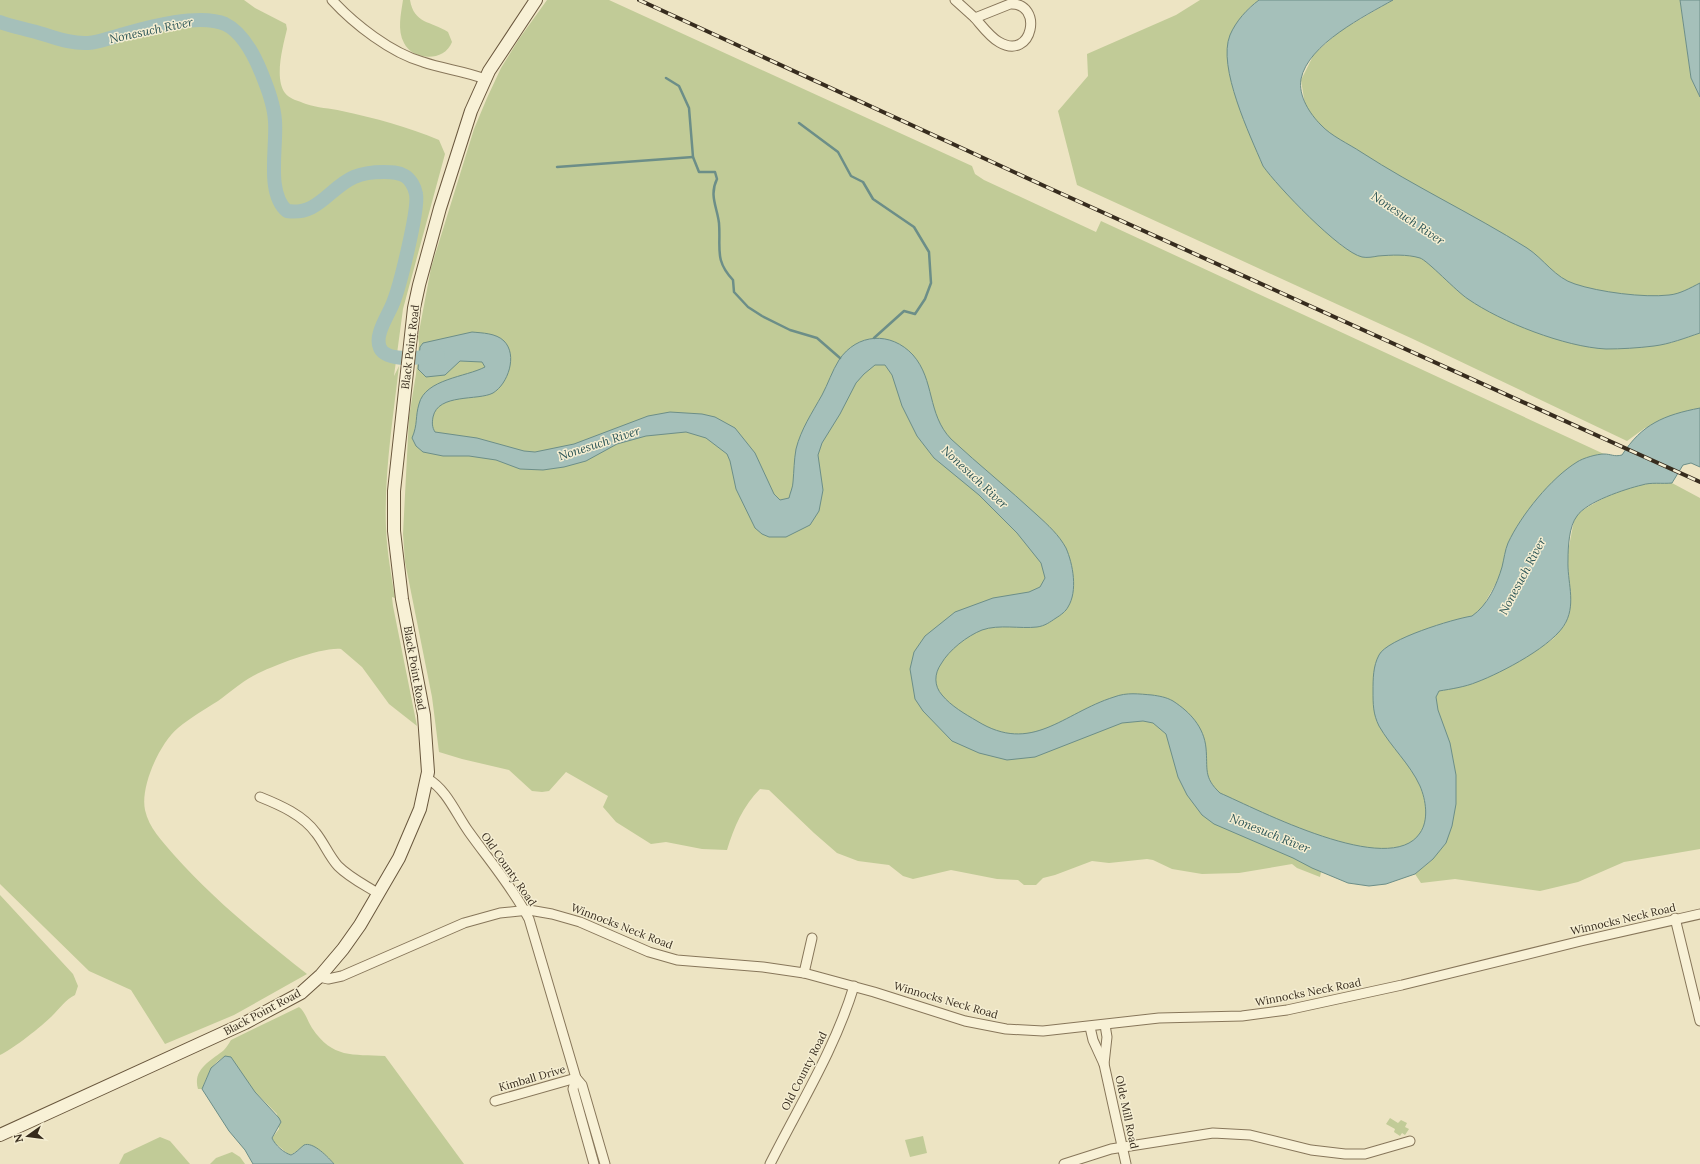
<svg xmlns="http://www.w3.org/2000/svg" width="1700" height="1164" font-family="Lora,serif">
<rect width="100%" height="100%" fill="#ede4c3"/>
<g fill="#c1cb97">
<path d="M0,0H244L255,8L286,24L287,29C283,46 274,78 285,93C289,99 299,101 306,104C317,108 330,108 342,111C375,118 408,127 439,140L445,154L403,309L394,376L399,366C393,419 384,474 386,528C387,551 391,574 395,598L392,597L393,606L417,726L389,704L362,667L341,649C321,647 272,666 253,676C240,683 229,693 218,701C205,709 190,718 178,728C160,743 140,786 145,810C149,828 162,841 174,855C214,900 260,937 307,974L234,1015L165,1044L131,990L89,971L0,884Z"/>
<path d="M403,0H410C414,24 431,21 448,32L452,42C444,63 412,60 404,43C397,30 401,14 403,0Z"/>
<path d="M547,0H609L972,166L975,174L984,180L1096,232L1101,221L1604,454L1584,460L1500,576L1478,615L1445,627L1421,784L1429,818L1414,845L1368,851L1328,840L1320,877L1297,868L1292,864L1239,873L1202,874L1172,869L1153,860L1147,859L1109,863L1092,861L1055,875L1043,878L1036,885H1024L1018,880L997,879L951,870L913,879L903,876L889,865L858,861L837,853L814,833L769,790L760,789C743,806 734,827 727,850L702,849L666,842L651,844L616,822L603,807L608,796L566,772L549,791L542,792L532,791L509,770L462,759L439,752L432,697L405,562L403,534L409,417L416,374L419,343L418,337L431,268L474,129L487,98L501,68L519,39Z"/>
<path d="M1200,0H1259L1249,8L1237,23L1229,70L1233,89L1243,117L1263,166L1299,207L1342,246L1361,256L1411,253L1644,347L1674,342L1700,333V410L1645,428L1627,441L1413,339L1077,185L1058,111L1088,76L1087,54L1176,15Z"/>
<path d="M1393,0H1680L1691,78L1700,97V287L1676,296L1591,299L1409,187L1317,125L1305,105L1301,80L1314,54L1340,31Z"/>
<path d="M1648,483H1672L1700,498V849L1624,862L1578,882L1540,891L1455,879L1421,883L1415,874L1433,859L1432,693L1534,652L1553,639L1566,623L1569,578L1567,557L1575,515C1598,500 1621,488 1648,483Z"/>
<path d="M0,895L73,974L78,986L75,995C65,1000 60,1008 52,1016C42,1026 13,1049 0,1055Z"/>
<path d="M299,1007C305,1011 308,1022 312,1028C333,1059 352,1054 385,1056L464,1164H334C328,1156 315,1145 306,1144L294,1153L289,1155L274,1142L272,1138L279,1129L277,1114L255,1092L228,1056C213,1059 207,1077 202,1089H198C192,1069 212,1060 224,1050C227,1047 229,1043 231,1040Z"/>
<path d="M1390,1118L1398,1123L1401,1120L1407,1123L1405,1127L1409,1129L1405,1135L1402,1133L1400,1136L1394,1132L1395,1129L1386,1124Z"/>
<path d="M923,1136L927,1153L910,1157L905,1140Z"/>
<path d="M160,1137L170,1141L190,1164H119L124,1154Z"/>
<path d="M232,1152L240,1157L245,1164H210L216,1158Z"/>
</g>
<g fill="#a5c0ba" stroke="#6c8e88">
<path d="M1259,0H1393C1365,16 1308,44 1301,79C1298,96 1310,114 1321,125C1331,136 1349,144 1361,152C1415,187 1473,214 1527,248C1544,259 1555,278 1575,284C1599,292 1644,298 1669,295C1680,294 1690,288 1700,283V333C1685,338 1670,344 1654,346C1638,348 1621,349 1606,349C1565,347 1501,322 1468,299C1457,292 1427,260 1420,258C1407,254 1391,255 1378,256C1373,257 1367,258 1362,257C1340,252 1277,186 1263,166C1250,135 1217,67 1230,35C1236,21 1247,9 1259,0Z"/>
<path d="M1680,0H1700V97L1691,78Z"/>
<path d="M472,332C482,333 496,333 504,341C518,355 508,384 493,393C478,401 438,393 433,417C432,423 432,427 435,432L477,438L524,451L535,452L574,444L648,416L670,412L702,414L715,417L735,428L755,453L774,494L780,500L789,498C790,493 793,487 793,482C794,471 794,460 796,449C801,429 812,413 822,395C828,384 832,371 839,360C857,333 891,331 913,355C935,380 927,414 951,439C979,465 1009,489 1037,515C1048,525 1059,535 1066,548C1073,564 1078,591 1068,607C1066,611 1061,615 1056,618C1050,622 1045,626 1037,627C1020,629 999,624 982,630C967,636 949,650 941,664C934,674 934,686 942,695C951,706 965,714 977,721C1032,755 1063,713 1114,697C1127,692 1139,694 1152,695C1159,696 1166,697 1173,701C1190,712 1204,727 1206,748C1208,769 1203,777 1220,793C1257,809 1390,879 1420,833C1429,820 1426,800 1420,786C1410,764 1391,747 1379,726C1373,714 1373,704 1373,691C1373,679 1373,666 1379,655C1387,639 1453,619 1472,616C1488,605 1497,584 1502,567C1504,559 1505,550 1508,543C1521,515 1551,478 1577,462C1583,458 1597,454 1604,454C1611,454 1614,457 1622,455C1642,424 1664,415 1700,408V467L1691,463L1683,465L1672,483C1662,484 1651,482 1642,485C1625,489 1586,502 1577,516C1569,526 1568,547 1568,560C1567,581 1576,602 1566,622C1555,645 1501,673 1477,682C1465,687 1451,689 1439,691L1436,697L1438,710L1450,743L1456,775V804L1452,826L1446,843L1433,859L1415,874L1386,884L1369,886L1348,883L1312,868L1293,858L1214,824L1202,815L1187,795L1178,777L1166,734L1153,723L1143,721L1122,723L1035,757L1007,760L979,753L952,741L923,711L915,699L910,669L914,652L925,636L955,612L993,598L1029,592L1040,587L1045,578L1041,563L1017,533L979,495L934,458L917,436L902,406L892,375L885,365H875L864,374L856,383L840,414L822,443L818,455L823,490L819,511L810,525L786,537H769L762,534L755,528L736,489L730,461L727,454L706,438L686,432L646,436L617,444L586,461L564,467L543,470L520,469L496,460L469,456H443L423,452L416,446L412,438C418,424 415,417 419,404C425,379 466,377 485,367L482,362L460,361L445,375L426,377L418,369L420,347L423,343Z"/>
<path d="M225,1056L231,1057L255,1092L279,1118L281,1122L272,1138C275,1145 284,1153 291,1155C296,1153 300,1148 304,1145C313,1141 329,1158 334,1164H253L245,1150L229,1131L202,1089L211,1068Z"/>
</g>
<g fill="none" stroke-linecap="round" stroke-linejoin="round">
<g stroke="#6c8e88" stroke-width="2.5">
<path d="M666,78L679,86L689,108L693,157L699,172H715L717,179C709,195 717,207 719,223C721,248 714,260 733,280L734,292L748,307L762,316L790,330L817,338L840,358"/>
<path d="M799,123L838,152L851,176L863,182L873,199L914,227L929,252L931,283L925,299L915,314L904,311L874,338"/>
<path d="M557,167L693,157"/>
</g>
<path stroke="#a5c0ba" stroke-width="14" d="M0,22C11,26 21,28 32,31C52,36 68,44 88,43C100,42 112,37 124,34C149,27 200,13 225,24C242,32 254,55 261,72C267,87 274,104 275,121C277,148 266,193 287,211C318,216 329,188 354,177C363,173 375,172 384,172C391,172 398,172 405,176C410,179 415,187 416,194C419,209 400,286 393,303C388,316 374,335 380,348C387,363 425,357 438,355"/>
<g stroke="#87765a" stroke-width="11">
<g id="street">
<path d="M332,0C354,24 391,53 423,62C443,69 465,71 485,79"/>
<path d="M955,0L975,18"/>
<path d="M1010,4C1044,2 1033,62 999,42C990,37 982,26 975,18Z"/>
<path d="M428,779C447,790 456,814 469,832C489,860 513,888 529,919L576,1078L582,1085L605,1164"/>
<path d="M260,797C280,805 303,815 316,833C324,843 329,856 338,866C350,878 365,885 379,894"/>
<path d="M1675,918L1700,1021"/>
<path d="M804,973L812,938"/>
<path d="M319,977L328,979L342,976L464,923L500,913L529,910L552,914L580,922L649,952L677,960L763,967L804,973L874,992L965,1021L1006,1029L1043,1031L1159,1018L1242,1016L1287,1010L1402,985L1581,941L1700,914"/>
<path d="M1090,1027L1093,1040L1104,1064L1126,1164"/>
<path d="M1104,1064L1107,1037L1105,1025"/>
<path d="M576,1078L573,1089L594,1164"/>
<path d="M495,1101L576,1078"/>
<path d="M770,1164C799,1106 835,1049 854,986"/>
<path d="M1064,1164L1111,1149L1213,1133L1250,1135L1311,1150L1345,1154H1365L1410,1141"/>
</g>
</g>
<g stroke="#69573d" stroke-width="14">
<path id="secondary" d="M0,1135L245,1023L301,993L321,975L343,949L360,925L399,858L420,809L428,772L424,715L402,599L394,531V491L414,308L419,285L440,208L471,111L489,71L536,0"/>
</g>
<use href="#street" stroke="#f8f1d6" stroke-width="9"/>
<use href="#secondary" stroke="#f8f1d6" stroke-width="12"/>
<g stroke="#372c1e" stroke-width="4">
<path id="rail" d="M639,0L1051,189L1700,482"/>
</g>
<use href="#rail" stroke="#f5eed2" stroke-width="2.5" stroke-dasharray="8" stroke-linecap="butt"/>
</g>
<g text-anchor="middle" dominant-baseline="central" stroke-width="3" stroke-linejoin="round" paint-order="stroke">
<g font-size="11" fill="#372c1e" stroke="#f5eed2">
<text transform="translate(410 347) rotate(-83)">Black Point Road</text>
<text transform="translate(415 668) rotate(80)">Black Point Road</text>
<text transform="translate(509 869) rotate(55)">Old County Road</text>
<text transform="translate(1623 919) rotate(-13)">Winnocks Neck Road</text>
<text transform="translate(622 926) rotate(21)">Winnocks Neck Road</text>
<text transform="translate(1308 992) rotate(-11)">Winnocks Neck Road</text>
<text transform="translate(946 1000) rotate(16)">Winnocks Neck Road</text>
<text transform="translate(262 1012) rotate(-28)">Black Point Road</text>
<text transform="translate(804 1071) rotate(-63)">Old County Road</text>
<text transform="translate(532 1078) rotate(-16)">Kimball Drive</text>
<text transform="translate(1127 1112) rotate(78)">Olde Mill Road</text>
</g>
<g font-size="12" font-style="italic" fill="#2d5657" stroke="#f5eed2">
<text transform="translate(151 30) rotate(-12)">Nonesuch River</text>
<text transform="translate(1408 218) rotate(34)">Nonesuch River</text>
<text transform="translate(599 443) rotate(-18)">Nonesuch River</text>
<text transform="translate(975 477) rotate(43)">Nonesuch River</text>
<text transform="translate(1522 576) rotate(-62)">Nonesuch River</text>
<text transform="translate(1270 833) rotate(22)">Nonesuch River</text>
</g>
</g>
<g transform="translate(28 1136) rotate(256)" stroke="#f5eed2" stroke-width="3" paint-order="stroke">
<path d="M0-3L7 15L0 10L-7 15Z" fill="#372c1e"/>
<text y="-6" font-size="11" font-weight="bold" text-anchor="middle" fill="#372c1e">N</text>
</g>
</svg>
